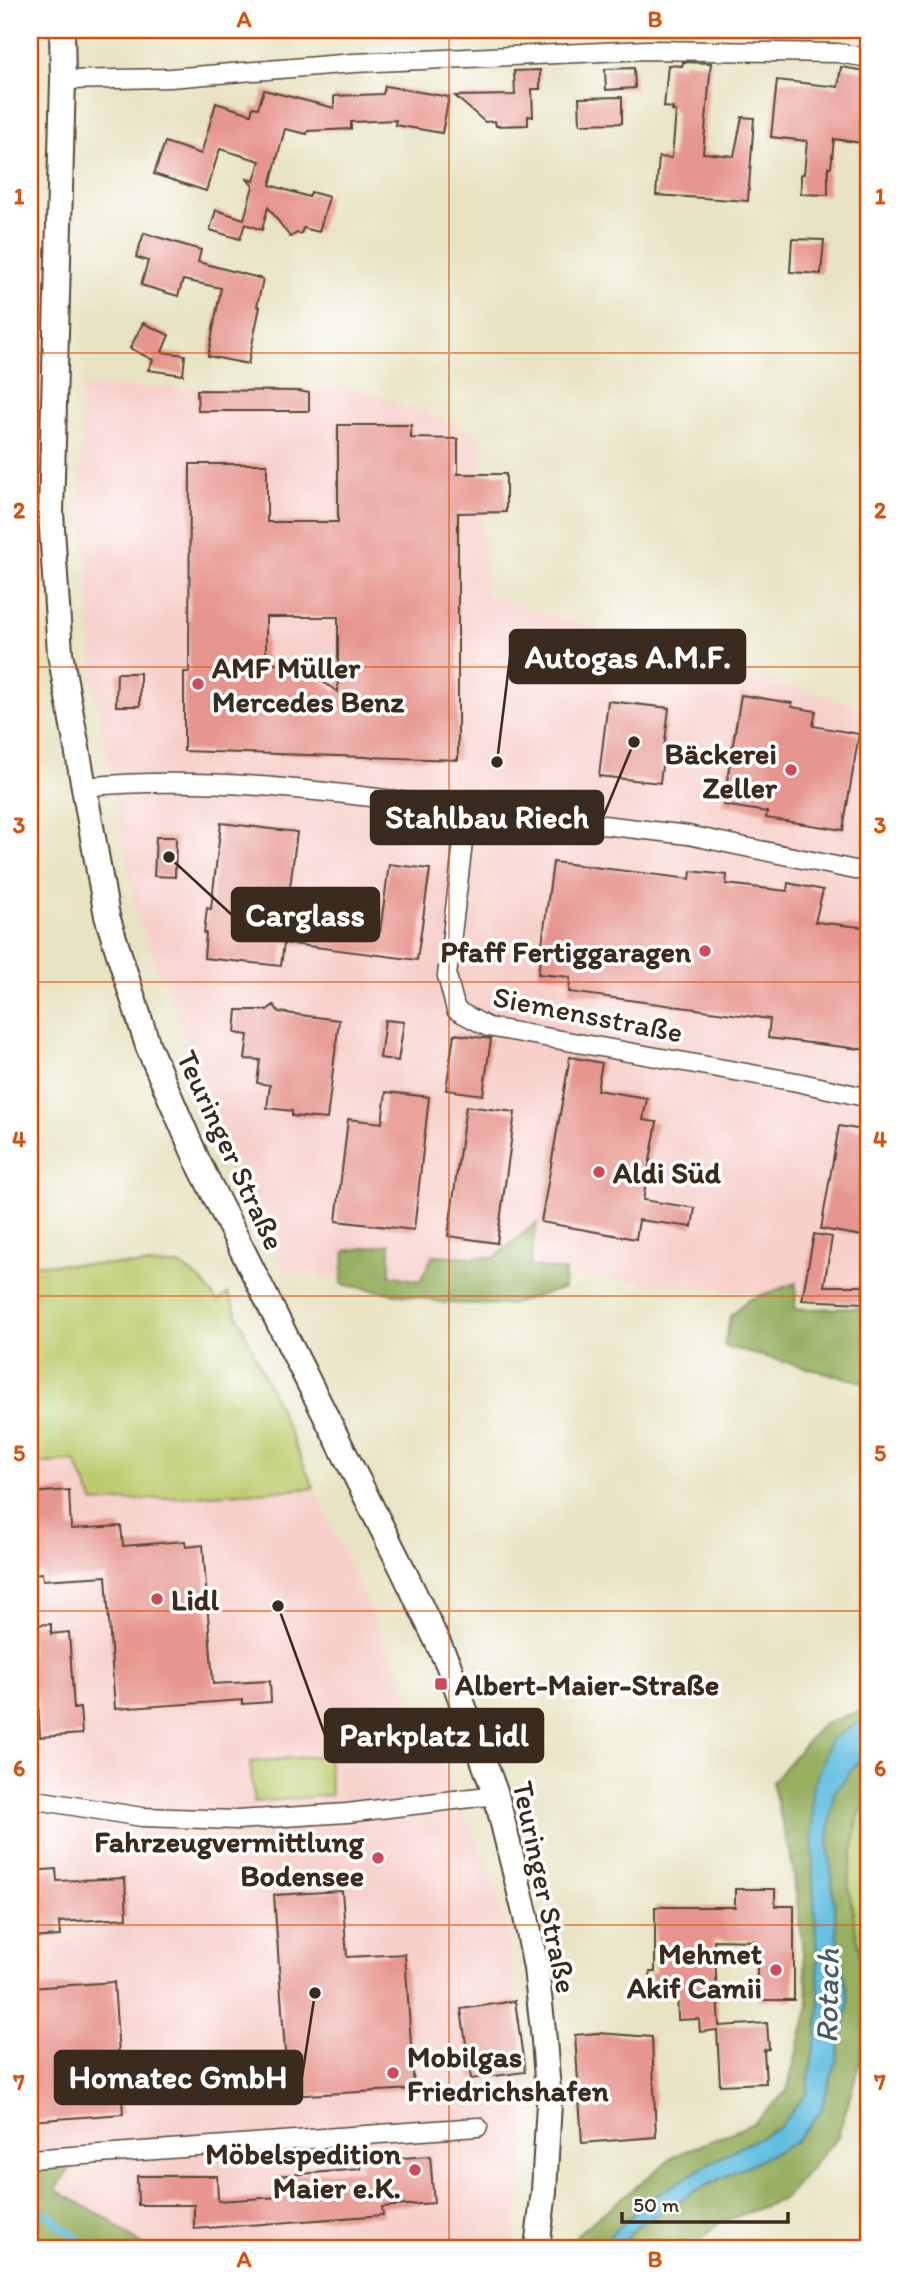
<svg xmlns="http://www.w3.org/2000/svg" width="899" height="2278" font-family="Itim,sans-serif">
<rect width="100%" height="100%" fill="#fff"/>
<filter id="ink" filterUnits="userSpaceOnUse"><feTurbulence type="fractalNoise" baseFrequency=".0143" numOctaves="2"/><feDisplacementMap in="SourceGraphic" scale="14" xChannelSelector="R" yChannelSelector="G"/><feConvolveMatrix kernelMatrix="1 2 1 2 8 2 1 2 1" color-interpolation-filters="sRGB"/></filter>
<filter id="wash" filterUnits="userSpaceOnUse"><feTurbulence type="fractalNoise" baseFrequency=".00686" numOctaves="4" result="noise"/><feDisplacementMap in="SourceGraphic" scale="28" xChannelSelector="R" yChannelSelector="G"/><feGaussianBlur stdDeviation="1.57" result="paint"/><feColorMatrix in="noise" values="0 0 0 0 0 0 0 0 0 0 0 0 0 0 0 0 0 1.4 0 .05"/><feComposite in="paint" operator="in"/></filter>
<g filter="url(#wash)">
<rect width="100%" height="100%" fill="#e8e3c2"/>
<g fill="#f7d0cb">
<path d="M82,387L358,388L480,434L485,595L866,709L869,659V1306L547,1272L514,1302L284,1271L251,1201L136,913L94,690L80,477Z"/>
<path d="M75,1461L95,1503L314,1488L484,1856L505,1921L524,2037L529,2128L513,2248H30V1464Z"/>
</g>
<g fill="#bdcb6e" stroke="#7c7a46" stroke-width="2">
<path d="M30,1264L180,1265L201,1280L218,1302L228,1293L314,1488L94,1503L75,1461L30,1464Z"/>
<path d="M328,1755L331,1795L254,1802L250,1762Z"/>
<path d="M869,1799V1937L859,1953L848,1884L858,1817Z"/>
</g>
<g fill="#96af61" stroke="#686c40" stroke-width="2">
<path d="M537,1222L530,1266L565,1271L564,1288L509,1305L446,1303L341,1284L345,1251L390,1244V1275L420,1281L433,1255L494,1258Z"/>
<path d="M796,1283L795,1309L869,1308V1384L724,1346L730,1317L747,1300Z"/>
<path d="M869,1708V1718L860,1721L830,1741L813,1881L820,2010L807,2093L779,2128L732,2151L651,2198L596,2248H571L577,2234L674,2156L754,2123L787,2091L809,2005L793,1867L772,1782L822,1724Z"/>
<path d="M869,1751V1799L858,1817L848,1884L866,1991L860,2063L838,2136L784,2199L719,2223L691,2248H619L637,2226L695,2191L794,2143L820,2112L836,2062L849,2001L837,1937L828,1839L834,1792L864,1754Z"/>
<path d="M71,2165L56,2190L109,2220L145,2248H30V2167Z"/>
</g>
<path fill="#61bddf" stroke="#4e747e" stroke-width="2" d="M869,1718V1751L864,1754L834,1793L828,1840L837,1937L849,2001L836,2062L820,2112L794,2143L695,2191L637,2226L619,2248H596L651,2198L732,2151L779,2128L807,2093L820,2010L813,1881L812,1789L830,1741L860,1721Z"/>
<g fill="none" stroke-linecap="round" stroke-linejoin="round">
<path stroke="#61bddf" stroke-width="7" d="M30,2207L50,2216L88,2248"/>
</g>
<g id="blocks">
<g fill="#e6968e" fill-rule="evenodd">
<path d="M683,62L711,63L703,153L734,156L742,117L754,118L748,201L656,195L659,157L672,158L676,111H672L673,108L664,107L668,65L682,66Z"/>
<path d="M841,67L866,71L864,79L869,80V144L834,139L831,167H828V195L801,194V174H804L807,141L771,137L777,80L838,87Z"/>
<path d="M634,68L635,88L606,90L605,69Z"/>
<path d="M540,70V89H532L533,117L528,116V125L496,126L495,121L485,122L455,96L515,95L514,71Z"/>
<path d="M385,86L449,97L442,133L395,125L396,120L351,122V129L308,131L307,134L285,129L270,185L309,197L311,192L329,197L319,232L303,228L301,234L297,233L290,237L268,207L262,230L245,224L240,239L210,230L216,210L244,219L253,186L247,179L254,181L260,161L220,149L206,191L154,174L165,142L201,154L216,103L251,114L253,107L258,108L264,90L334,108V96L383,94Z"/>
<path d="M622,97V123L580,124L579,98Z"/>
<path d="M144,233L201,250L198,262L263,279L257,306L260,307L248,364L208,356L221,288L183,280L178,296L141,285L148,261L136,257Z"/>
<path d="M792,239L824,240L821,274L790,272Z"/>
<path d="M143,323L169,335L162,352L185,355L183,375L148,370L153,360L130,348Z"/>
<path d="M197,390L299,391L309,393V411H198Z"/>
<path d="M338,425H411V438L458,439V474H506V512L458,513V760L184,751V672H189L190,464H267V522H338ZM266,617H338V692L299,666L266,663Z"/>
<path d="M117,673H140V706H116Z"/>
<path d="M741,695L792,703V707L816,711L813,726L859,734L843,830L766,818L767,812L723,805Z"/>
<path d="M608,701L669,708L660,783L599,776Z"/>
<path d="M221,823L297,832L286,919L380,932L389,864L430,869L417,960L284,943L281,966L204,958L206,933H204L207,908L211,909Z"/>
<path d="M156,837H176L175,877L154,876Z"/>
<path d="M553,862L690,879L691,871L727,875L726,884L787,891L788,883L823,890L815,922L869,928V1050L768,1038L770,1019L569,992L570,977L538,974Z"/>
<path d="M274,1005L279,1012L339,1020L327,1119L292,1116V1111L267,1108L270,1085L257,1083L260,1060L245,1059L248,1035L235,1033L237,1010H267Z"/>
<path d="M385,1020L404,1022L398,1061L380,1058Z"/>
<path d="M454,1034L491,1039L483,1095L446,1090Z"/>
<path d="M570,1057L602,1063L597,1090L647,1098L643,1120L657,1122L643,1200L695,1208L692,1227L639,1220L636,1239L541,1222Z"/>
<path d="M386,1092L429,1097L414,1230L336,1221L348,1119L382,1123Z"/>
<path d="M466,1106L515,1112L497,1243L448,1236Z"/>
<path d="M839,1126L869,1131V1237L821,1229Z"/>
<path d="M814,1234L832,1237L824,1286H863V1303L802,1300Z"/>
<path d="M69,1490L71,1529L121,1526L123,1546L185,1541L186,1547L203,1545L213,1684L270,1681L271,1702L243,1704V1700L115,1709L106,1576L43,1580L42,1573L32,1574L30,1493Z"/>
<path d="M51,1624V1634L69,1632L74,1709L80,1708L82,1734L40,1737L38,1702H32L30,1625Z"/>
<path d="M56,1869L57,1881L125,1878L127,1918L59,1922L60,1936L30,1938V1871Z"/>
<path d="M735,1889H775V1906H794V2000H757V1941L714,1940L719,2026L767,2023L769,2049L764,2050L766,2083L720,2085L717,2030L700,2032L699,2019L678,2020L677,1987L652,1989L650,1972H655V1907H735Z"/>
<path d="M342,1891L347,1957L405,1954L414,2089L288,2096L274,1895Z"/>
<path d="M114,1982L123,2114L30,2121V1988Z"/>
<path d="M515,2001L525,2072L471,2079L461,2009Z"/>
<path d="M598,2033L652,2037L656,2137L582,2143L575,2035Z"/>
<path d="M430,2156L434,2203L382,2207L383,2215L194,2229V2205H138L137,2176H217L218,2201L278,2197L276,2176L361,2169V2161Z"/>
</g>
</g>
</g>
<g filter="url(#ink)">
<use href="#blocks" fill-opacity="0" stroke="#554637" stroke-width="2"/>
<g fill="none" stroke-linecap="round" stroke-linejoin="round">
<g stroke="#554637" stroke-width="21">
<g id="street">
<path d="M63,80L170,78L354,63L648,50L838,53L869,58"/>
<path d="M83,787C211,774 340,793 467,809L447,976L456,1010L488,1027L797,1082L869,1098"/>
<path d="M467,809L688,835L855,870H869"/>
<path d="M30,1799L142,1817L237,1820L347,1813L496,1795"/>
<path d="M30,2159L478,2127"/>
</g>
</g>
<g stroke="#554637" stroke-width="28">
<path id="secondary" d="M62,30L63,80L51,513L60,653L107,916L148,1046L197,1160L402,1568L448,1664L496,1795L526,1917L536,1968L544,2040L549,2103L544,2191L537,2248"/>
</g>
<use href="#street" stroke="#fff" stroke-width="18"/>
<use href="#secondary" stroke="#fff" stroke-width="24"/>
</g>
</g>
<path fill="none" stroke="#d7540e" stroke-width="2" stroke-opacity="0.55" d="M449,30V2248M30,353H869M30,667H869M30,982H869M30,1296H869M30,1611H869M30,1925H869"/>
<g fill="#d1495b" stroke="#fff" stroke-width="2.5">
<circle cx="198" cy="684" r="7"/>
<circle cx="791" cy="770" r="7"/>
<circle cx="705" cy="951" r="7"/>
<circle cx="599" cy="1172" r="7"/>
<circle cx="157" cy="1599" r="7"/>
<rect x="434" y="1677" width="14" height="14" rx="3.5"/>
<circle cx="378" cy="1858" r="7"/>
<circle cx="776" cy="1970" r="7"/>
<circle cx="393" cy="2073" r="7"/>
<circle cx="415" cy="2170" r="7"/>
</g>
<g text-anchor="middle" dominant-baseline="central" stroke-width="7" stroke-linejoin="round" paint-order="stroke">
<g font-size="30" font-weight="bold" fill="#3b2a1e" stroke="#fff" text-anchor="start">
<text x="212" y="667">AMF Müller<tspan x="212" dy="34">Mercedes Benz</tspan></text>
<text x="777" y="753" text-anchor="end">Bäckerei<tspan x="777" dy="34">Zeller</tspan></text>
<text x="691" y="951" text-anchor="end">Pfaff Fertiggaragen</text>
<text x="613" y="1172">Aldi Süd</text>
<text x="171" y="1599">Lidl</text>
<text x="455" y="1684">Albert-Maier-Straße</text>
<text x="364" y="1841" text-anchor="end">Fahrzeugvermittlung<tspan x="364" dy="34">Bodensee</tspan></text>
<text x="762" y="1953" text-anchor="end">Mehmet<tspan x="762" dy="34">Akif Camii</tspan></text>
<text x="407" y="2056">Mobilgas<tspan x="407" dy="34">Friedrichshafen</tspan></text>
<text x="401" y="2153" text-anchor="end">Möbelspedition<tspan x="401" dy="34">Maier e.K.</tspan></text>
</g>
<g font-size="30" fill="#3b2a1e" stroke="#fff">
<text transform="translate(588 1014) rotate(11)">Siemensstraße</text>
<text transform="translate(231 1150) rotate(65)">Teuringer Straße</text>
<text transform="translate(545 1887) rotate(78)">Teuringer Straße</text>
</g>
<g font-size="32" font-style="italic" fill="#485d62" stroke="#fff">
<text transform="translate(827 1996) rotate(-89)">Rotach</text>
</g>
</g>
<path fill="none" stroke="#3b2a1e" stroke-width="2.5" d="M497 762L510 657M634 742L603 817M169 857L232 915M278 1606L325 1735M315 1993L302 2077"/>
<g fill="#3b2a1e" stroke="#fff" stroke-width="2.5">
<circle cx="497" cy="762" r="7"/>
<circle cx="634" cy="742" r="7"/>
<circle cx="169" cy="857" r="7"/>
<circle cx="278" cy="1606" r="7"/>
<circle cx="315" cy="1993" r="7"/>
</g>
<g fill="#3b2a1e" stroke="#3b2a1e" stroke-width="2.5">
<rect x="510" y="630" width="235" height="53" rx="7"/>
<rect x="371" y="791" width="232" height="53" rx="7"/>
<rect x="232" y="888" width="147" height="53" rx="7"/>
<rect x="325" y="1709" width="218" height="53" rx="7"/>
<rect x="55" y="2051" width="247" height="53" rx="7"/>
</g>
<g font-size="32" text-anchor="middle" font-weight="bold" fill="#fff">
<text x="628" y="668">Autogas A.M.F.</text>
<text x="487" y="828">Stahlbau Riech</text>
<text x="305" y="926">Carglass</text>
<text x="434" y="1746">Parkplatz Lidl</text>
<text x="178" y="2088">Homatec GmbH</text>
</g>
<rect width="899" height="2278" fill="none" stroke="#fff" stroke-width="77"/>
<path d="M622 2212v10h166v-10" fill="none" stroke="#3b2a1e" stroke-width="3.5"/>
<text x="633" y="2212" font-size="21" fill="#3b2a1e" stroke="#ffffff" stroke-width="5" paint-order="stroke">50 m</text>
<rect x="38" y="38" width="822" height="2202" fill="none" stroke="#d7540e" stroke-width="2.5"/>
<g font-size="23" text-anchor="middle" font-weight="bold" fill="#d7540e">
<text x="244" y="27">A</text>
<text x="655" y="27">B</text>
<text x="19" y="204">1</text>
<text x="880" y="204">1</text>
<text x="19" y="518">2</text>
<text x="880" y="518">2</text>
<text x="19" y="833">3</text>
<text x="880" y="833">3</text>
<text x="19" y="1147">4</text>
<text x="880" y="1147">4</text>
<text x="19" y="1461">5</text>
<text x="880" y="1461">5</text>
<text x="19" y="1776">6</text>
<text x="880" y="1776">6</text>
<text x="19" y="2090">7</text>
<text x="880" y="2090">7</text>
<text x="244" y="2267">A</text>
<text x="655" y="2267">B</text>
</g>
</svg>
